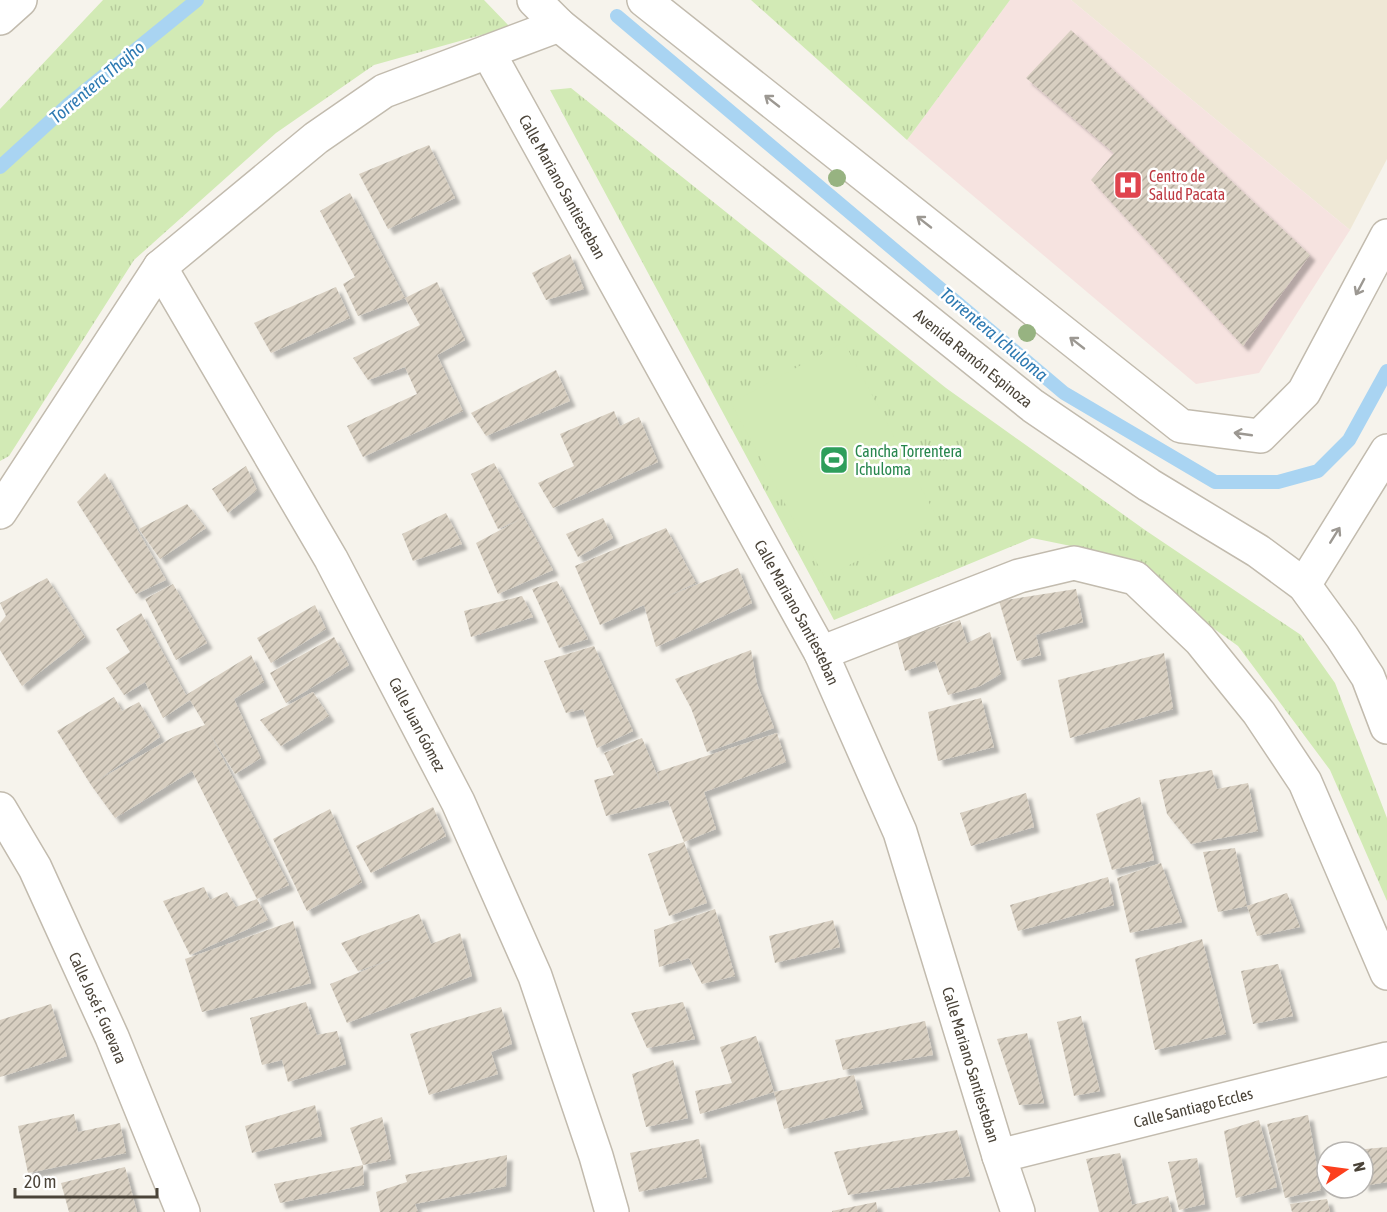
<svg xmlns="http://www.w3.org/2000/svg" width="1387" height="1212" font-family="'Asap Condensed',sans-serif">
<defs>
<pattern id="grass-tufts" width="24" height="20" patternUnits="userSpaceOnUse" patternTransform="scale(1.5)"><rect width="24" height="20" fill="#d2eab5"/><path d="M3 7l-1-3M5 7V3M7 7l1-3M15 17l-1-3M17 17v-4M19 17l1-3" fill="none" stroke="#b6ca9c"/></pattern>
<pattern id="building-hatch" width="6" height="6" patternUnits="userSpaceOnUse" patternTransform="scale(1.5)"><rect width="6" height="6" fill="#d8cfc1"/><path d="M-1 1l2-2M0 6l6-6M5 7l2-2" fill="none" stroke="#b1aa9e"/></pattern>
<filter id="shadow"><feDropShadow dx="5.5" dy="5.5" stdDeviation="1.5" flood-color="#0004"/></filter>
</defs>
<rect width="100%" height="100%" fill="#f6f3ec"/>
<path fill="#efe8d6" d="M1071,0H1387V159L1350,230Z"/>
<path fill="#f6e3e0" d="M1010,0H1071L1350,230L1259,373L1196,384L907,140Z"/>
<g fill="url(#grass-tufts)">
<path d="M103,0H484L510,27L374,65L276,133L134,260L9,456L0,461V109Z"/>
<path d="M751,0H1010L907,140Z"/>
<path d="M571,88L946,388L1145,530L1301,635L1335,683L1387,818V901L1330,770L1238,646L1110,554L1032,538L834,620L550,90Z"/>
</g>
<path fill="#d2eab5" d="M844,342L937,518L825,578L731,403Z"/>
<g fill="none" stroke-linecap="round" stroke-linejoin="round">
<g stroke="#a9d4f2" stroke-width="14">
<path d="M617,16L1064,393L1215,482H1278L1318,471L1349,440L1387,371"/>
<path d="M0,167L69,104L197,0"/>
</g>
</g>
<g fill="url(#building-hatch)" filter="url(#shadow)">
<path d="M1071,30L1310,255L1243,346L1091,180L1114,153L1026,78Z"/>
<path d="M429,145L455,198L388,229L359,174Z"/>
<path d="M350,193L405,298L358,316L343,284L355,277L320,211Z"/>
<path d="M570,254L584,289L546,300L532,273Z"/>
<path d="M437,282L465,340L437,355L463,411L363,457L347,426L417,394L405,367L368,380L353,358L420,325L405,298Z"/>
<path d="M336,287L350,318L271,353L254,323Z"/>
<path d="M556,370L570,401L486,436L471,413Z"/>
<path d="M614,411L620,426L639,417L658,462L553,508L538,483L574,466L560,434Z"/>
<path d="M494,463L553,570L498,594L476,543L521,519L498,529L471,474Z"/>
<path d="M246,466L257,490L228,513L212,489Z"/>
<path d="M105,473L166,580L136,594L77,502Z"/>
<path d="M187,504L206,528L160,559L139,529Z"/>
<path d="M446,513L462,544L413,561L402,534Z"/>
<path d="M603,518L613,538L578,557L566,534Z"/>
<path d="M666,528L696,583L661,599L738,568L752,603L656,647L644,605L600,625L575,566Z"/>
<path d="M47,578L85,637L22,686L0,650V623L6,616L0,603Z"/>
<path d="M557,581L588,639L559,648L532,589Z"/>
<path d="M173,584L207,643L176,660L145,599Z"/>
<path d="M1076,589L1083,622L1036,635L1041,655L1017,661L999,601Z"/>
<path d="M522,596L533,617L471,637L464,611Z"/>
<path d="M315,605L326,629L271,663L257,638Z"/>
<path d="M141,613L186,695L251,655L264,682L234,699L261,758L235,774L208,730L289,885L257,899L192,771L115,818L91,785L57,731L114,697L122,711L139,702L160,737L95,782L175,736L205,725L190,700L163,718L145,682L124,695L106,668L130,652L116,629Z"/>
<path d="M960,620L967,643L990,632L1001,674L980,686L948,695L935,661L905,671L897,641Z"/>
<path d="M334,637L349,665L286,703L270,673Z"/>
<path d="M594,646L633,731L597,748L583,709L566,713L544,661Z"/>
<path d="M751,650L757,684L774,728L707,752L691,708L675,679Z"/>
<path d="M1164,653L1173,709L1070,738L1058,680Z"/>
<path d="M313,692L329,716L281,746L260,720Z"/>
<path d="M981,698L994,747L938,761L928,712Z"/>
<path d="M777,733L786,762L704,792L716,829L684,842L668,800L606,816L594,780L614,775L604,753L642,738L660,782L657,772Z"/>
<path d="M1212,770L1217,789L1248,783L1258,831L1191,844L1167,814L1159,780Z"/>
<path d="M1026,793L1034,827L971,846L960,813Z"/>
<path d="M1140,797L1154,860L1112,870L1096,814Z"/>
<path d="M433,807L446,836L371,873L356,846Z"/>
<path d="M330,809L362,882L307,911L273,839Z"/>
<path d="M684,842L707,903L669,916L648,854Z"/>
<path d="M1235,848L1247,906L1218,912L1203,852Z"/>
<path d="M1161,863L1182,922L1130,933L1117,878Z"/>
<path d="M1108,877L1114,905L1018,931L1010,905Z"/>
<path d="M204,887L210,900L227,892L236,907L257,899L268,920L190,955L163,901Z"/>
<path d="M1287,893L1300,927L1257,936L1247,906Z"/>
<path d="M715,909L735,976L702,984L689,958L659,967L654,930Z"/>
<path d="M419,914L431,944L460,933L472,976L347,1023L330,984L398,957L358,971L341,943Z"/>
<path d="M833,920L840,947L775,963L769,936Z"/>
<path d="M293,921L311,983L202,1012L185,959Z"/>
<path d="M1202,939L1226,1034L1155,1050L1135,959Z"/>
<path d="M1278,964L1293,1016L1253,1024L1241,971Z"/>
<path d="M306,1002L317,1035L337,1031L346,1064L288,1082L282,1060L262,1065L250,1018Z"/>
<path d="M683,1002L695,1039L647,1048L631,1013Z"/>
<path d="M51,1004L67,1056L0,1077V1020Z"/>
<path d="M501,1007L512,1044L491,1052L498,1074L429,1095L410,1034Z"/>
<path d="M1081,1016L1100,1091L1074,1096L1057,1022Z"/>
<path d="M925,1021L933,1055L843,1070L835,1040Z"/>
<path d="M1027,1033L1044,1103L1019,1105L997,1039Z"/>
<path d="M756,1036L774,1092L854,1075L863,1109L784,1129L774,1092L700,1114L695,1091L732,1083L720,1047Z"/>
<path d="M673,1060L688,1118L646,1127L632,1074Z"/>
<path d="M315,1105L322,1136L252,1153L245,1126Z"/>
<path d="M74,1114L78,1132L120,1123L126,1153L28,1173L18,1126Z"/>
<path d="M1308,1115L1321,1190L1285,1198L1267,1124Z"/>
<path d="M382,1117L391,1159L363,1165L350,1128Z"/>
<path d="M1259,1120L1277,1187L1236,1198L1224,1131Z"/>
<path d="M957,1130L970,1176L848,1195L834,1152Z"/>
<path d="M699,1139L707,1177L639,1192L630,1153Z"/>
<path d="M1387,1147V1182L1363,1186V1152H1355V1150Z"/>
<path d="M1120,1153L1132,1205L1168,1196L1172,1212H1099L1086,1159Z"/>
<path d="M1327,1153V1169H1326L1322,1154Z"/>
<path d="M507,1155L506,1186L415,1204L418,1212H380L376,1192L407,1182L405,1175Z"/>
<path d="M1197,1158L1205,1204L1179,1210L1168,1162Z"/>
<path d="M363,1165L364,1185L280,1203L274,1184Z"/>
<path d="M125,1167L137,1212H69L61,1183Z"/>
<path d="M1331,1188H1346V1189L1332,1192Z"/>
<path d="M1327,1199L1330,1212H1292L1290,1204Z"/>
<path d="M876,1202L878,1212H832V1211Z"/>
</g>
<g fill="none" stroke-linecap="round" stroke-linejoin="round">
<g stroke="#c2bbae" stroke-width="36">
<g id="minor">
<path id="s1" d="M534,0L559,25L1033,406L1149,485L1258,551L1304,585L1342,637L1368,677L1387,727"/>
<path d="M644,0L1181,426L1260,436L1304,392L1387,236"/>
<path d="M0,18L20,0"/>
<path id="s2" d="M488,52L821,653L900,832L999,1156L1018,1212"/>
<path id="s3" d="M160,267L331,559L458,802L535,976L596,1156L612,1212"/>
<path d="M0,512L160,267L316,138L384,91L559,25"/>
<path d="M1304,585L1387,451"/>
<path d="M821,653L1019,576L1074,563L1135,578L1200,640L1259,713L1305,782L1387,973"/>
<path id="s4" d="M0,809L35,868L112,1037L183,1212"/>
<path id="s5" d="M999,1156L1387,1059"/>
</g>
</g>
<use href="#minor" stroke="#fff" stroke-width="33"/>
</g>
<g fill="#97b381">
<circle cx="837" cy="178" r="9"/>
<circle cx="1027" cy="333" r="9"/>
</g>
<defs><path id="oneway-shaft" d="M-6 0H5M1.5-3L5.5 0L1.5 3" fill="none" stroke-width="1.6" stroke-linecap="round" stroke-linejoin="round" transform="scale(1.5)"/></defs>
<g stroke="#9c9892">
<use href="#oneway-shaft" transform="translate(772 101) rotate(-142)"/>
<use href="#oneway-shaft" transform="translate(924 222) rotate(-142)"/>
<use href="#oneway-shaft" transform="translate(1360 287) rotate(118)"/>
<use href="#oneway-shaft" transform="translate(1077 343) rotate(-142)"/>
<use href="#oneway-shaft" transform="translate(1243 434) rotate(-172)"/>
<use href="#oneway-shaft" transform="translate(1335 535) rotate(-58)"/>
</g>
<defs>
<g id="hospital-square" transform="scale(1.5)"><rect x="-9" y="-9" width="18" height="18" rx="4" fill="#e0444e" stroke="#fff"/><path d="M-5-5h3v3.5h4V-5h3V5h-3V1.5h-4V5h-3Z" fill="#fff"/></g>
<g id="stadium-square" transform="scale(1.5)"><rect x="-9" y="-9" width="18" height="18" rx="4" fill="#2e9e5b" stroke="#fff"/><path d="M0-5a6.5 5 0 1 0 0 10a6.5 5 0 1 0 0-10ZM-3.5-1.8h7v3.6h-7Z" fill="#fff"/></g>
</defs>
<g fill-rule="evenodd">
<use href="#hospital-square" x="1128" y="185"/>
<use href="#stadium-square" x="834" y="460"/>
</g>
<g text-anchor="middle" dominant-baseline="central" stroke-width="5" stroke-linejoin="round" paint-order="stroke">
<g font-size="16" fill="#be3a42" stroke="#fff" text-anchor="start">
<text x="1149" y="176">Centro de<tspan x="1149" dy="18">Salud Pacata</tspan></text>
</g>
<g font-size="16" fill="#4b4439" stroke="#fff">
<text stroke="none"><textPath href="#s2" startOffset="154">Calle Mariano Santiesteban</textPath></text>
<text stroke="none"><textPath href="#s1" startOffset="567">Avenida Ramón Espinoza</textPath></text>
<text stroke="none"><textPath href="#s2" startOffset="640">Calle Mariano Santiesteban</textPath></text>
<text stroke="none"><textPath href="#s3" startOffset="525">Calle Juan Gómez</textPath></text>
<text stroke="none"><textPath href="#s4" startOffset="222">Calle José F. Guevara</textPath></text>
<text stroke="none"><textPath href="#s2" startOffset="1126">Calle Mariano Santiesteban</textPath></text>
<text stroke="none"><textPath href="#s5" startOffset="200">Calle Santiago Eccles</textPath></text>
</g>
<g font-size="16" fill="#27864d" stroke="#fff" text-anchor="start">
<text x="855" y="451">Cancha Torrentera<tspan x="855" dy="18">Ichuloma</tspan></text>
</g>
<g font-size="18" font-style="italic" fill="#2e7ab2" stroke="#fff">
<text transform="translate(97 82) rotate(-40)">Torrentera Thajho</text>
<text transform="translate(994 334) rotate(40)">Torrentera Ichuloma</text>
</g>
</g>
<g transform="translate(1345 1170) rotate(77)"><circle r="28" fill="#ffffff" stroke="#b7b4b0" stroke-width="1.5"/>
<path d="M0-4.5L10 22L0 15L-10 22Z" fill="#fc3f1d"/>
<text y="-9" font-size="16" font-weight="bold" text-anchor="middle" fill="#4b4439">N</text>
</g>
<path d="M15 1188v9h142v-9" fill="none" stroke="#4b4439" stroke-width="3"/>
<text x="24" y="1188" font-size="18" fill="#4b4439" stroke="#ffffff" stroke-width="4.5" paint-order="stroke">20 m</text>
</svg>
